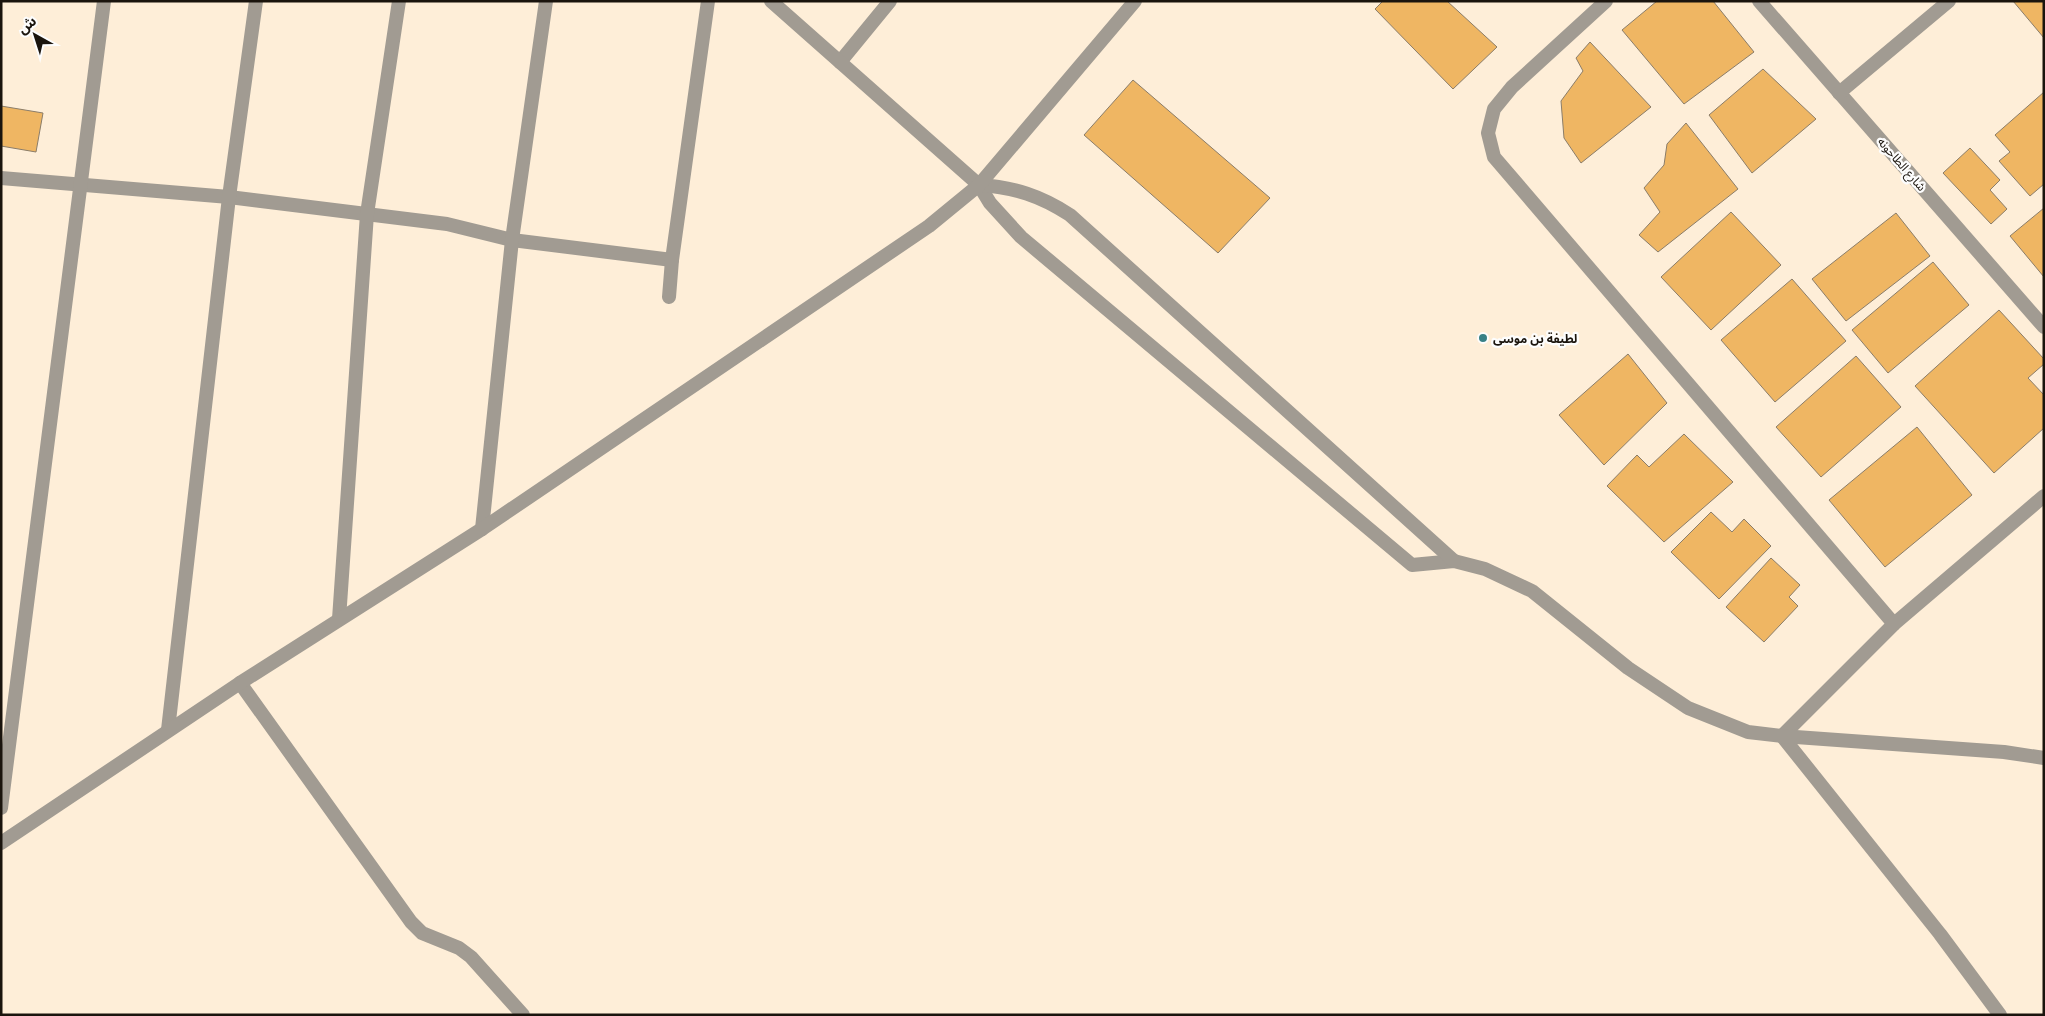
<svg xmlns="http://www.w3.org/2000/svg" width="2045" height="1016" font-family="'Golos Text','Noto Sans Arabic',sans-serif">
<rect width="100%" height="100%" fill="#feeed8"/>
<g fill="#efb663" stroke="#8b7d69">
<path d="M1383,1H1447L1497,47L1453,89L1375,9Z"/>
<path d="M1657,1H1713L1754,52L1684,104L1622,30Z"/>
<path d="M2013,1H2044V38Z"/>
<path d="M1590,42L1651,107L1581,163L1564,138L1561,101L1583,71L1576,58Z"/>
<path d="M1763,69L1816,119L1752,173L1709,115Z"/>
<path d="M1133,80L1270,198L1218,253L1084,135Z"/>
<path d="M2044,92V184L2030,196L1999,161L2010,152L1995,135Z"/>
<path d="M1,106L43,113L36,152L1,146Z"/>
<path d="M1686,123L1738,189L1658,252L1639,235L1660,212L1644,188L1664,165L1667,144Z"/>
<path d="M1970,148L2000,180L1990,190L2007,209L1991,224L1943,173Z"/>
<path d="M2044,208V277L2010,236Z"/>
<path d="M1731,212L1781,265L1711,330L1661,277Z"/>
<path d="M1896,213L1930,256L1846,321L1812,279Z"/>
<path d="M1933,262L1969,305L1888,373L1852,330Z"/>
<path d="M1792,279L1846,341L1775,402L1721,340Z"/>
<path d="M1999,310L2044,359V364L2028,378L2044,395V428L1994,473L1915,386Z"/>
<path d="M1628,354L1667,403L1604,465L1559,415Z"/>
<path d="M1856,356L1901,407L1821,477L1776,427Z"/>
<path d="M1917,427L1972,495L1885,567L1829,500Z"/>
<path d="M1684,434L1733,482L1664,542L1607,486L1637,455L1649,467Z"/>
<path d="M1711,512L1732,532L1744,519L1771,546L1719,599L1671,552Z"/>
<path d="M1771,558L1800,585L1789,597L1798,606L1764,642L1726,607Z"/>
</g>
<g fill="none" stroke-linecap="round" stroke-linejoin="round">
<g stroke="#a19b92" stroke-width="14">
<path d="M1606,1L1512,87L1494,109L1488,133L1494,157L1894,624"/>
<path d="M1759,1L2044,327"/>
<path d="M840,62L890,1"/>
<path d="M1839,93L1949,1"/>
<path d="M1,178L229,197L447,224L512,240L672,260"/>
<path d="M669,297L672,260L708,1"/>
<path d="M482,529L512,240L546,1"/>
<path d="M339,619L367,214L399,1"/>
<path d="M240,683L411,922L422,933L459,948L471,957L523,1015"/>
<path d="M168,730L229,197L256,1"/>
<path d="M1,808L104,1"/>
<path d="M2000,1015L1940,934L1782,736L1894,624L2044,496"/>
</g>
<g stroke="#a19b92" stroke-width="14">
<path d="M771,1L979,185L990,203L1021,237L1412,565L1454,561L1485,569L1532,591L1628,668L1688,708L1748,732L1782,736L2004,752L2044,758"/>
<path d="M979,185C1014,187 1041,196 1070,215L1454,561"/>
<path d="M1,843L240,683L482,529L929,226L979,185L1135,1"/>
</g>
</g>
<circle fill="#388086" stroke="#fdfdfd" stroke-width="2" cx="1483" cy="338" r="5"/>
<g text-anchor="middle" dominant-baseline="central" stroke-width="4.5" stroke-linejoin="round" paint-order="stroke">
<g font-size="12" fill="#1a140d" stroke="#fdfdfd">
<text transform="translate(1902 164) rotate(49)">شارع الطاحونه</text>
</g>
<g font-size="12" font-weight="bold" fill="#1a140d" stroke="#fdfdfd" text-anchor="start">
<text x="1493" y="338">لطيفة بن موسى</text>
</g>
</g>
<rect width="2045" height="1016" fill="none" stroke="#1a140d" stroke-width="5"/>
<g transform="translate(35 35) rotate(321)" stroke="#fdfdfd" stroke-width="4" paint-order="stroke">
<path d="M0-4L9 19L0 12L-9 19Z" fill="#1a140d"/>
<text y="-8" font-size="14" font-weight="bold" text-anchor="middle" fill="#1a140d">ش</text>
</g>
</svg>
